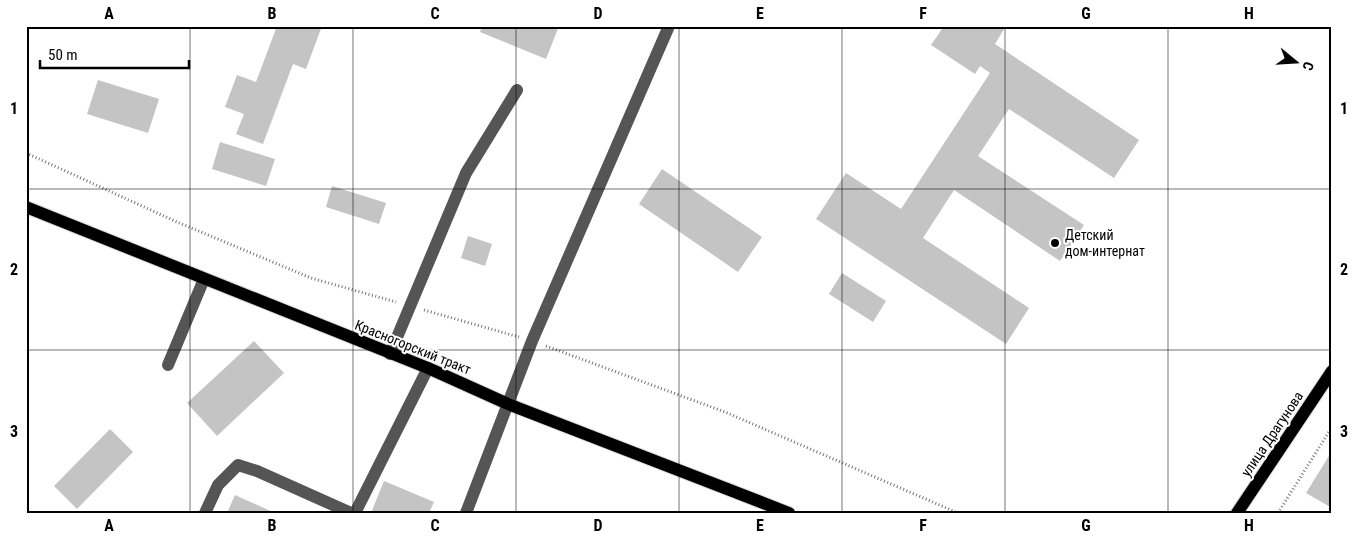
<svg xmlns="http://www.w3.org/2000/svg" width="1358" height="539" font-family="'Roboto Condensed',sans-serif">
<rect width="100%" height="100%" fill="#fff"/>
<g fill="#c4c4c4">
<path d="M277,26H322L306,69L293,64L263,144L236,134L244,114L225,107L237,75L256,82Z"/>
<path d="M482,26H559L546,59L480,32Z"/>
<path d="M944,26H1006L995,44L1139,140L1114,178L1009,109L978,156L1084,225L1060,261L954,190L923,238L1029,308L1006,344L816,219L846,173L901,209L990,73L980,66L975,74L931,45Z"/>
<path d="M98,80L159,99L148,133L87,114Z"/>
<path d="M220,142L275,159L266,186L212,169Z"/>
<path d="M662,169L762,237L738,272L639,204Z"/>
<path d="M332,186L386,203L379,224L326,207Z"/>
<path d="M468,236L492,244L485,266L461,258Z"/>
<path d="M842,273L886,301L873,322L829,294Z"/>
<path d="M254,341L284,373L217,436L187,403Z"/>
<path d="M110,429L133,452L77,509L54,486Z"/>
<path d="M1332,451V508L1306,493Z"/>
<path d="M384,481L434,502L429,513H371Z"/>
<path d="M235,495L275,513H227Z"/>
</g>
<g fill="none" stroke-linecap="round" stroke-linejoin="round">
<g stroke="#dbdbdb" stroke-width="14">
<g id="major">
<path d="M26,207L428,368L508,404L789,513"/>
<path d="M1237,513L1332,371"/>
</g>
</g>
<g stroke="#777" stroke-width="3" stroke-dasharray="1 2.5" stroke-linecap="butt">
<path d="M26,153L177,222L311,278L396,302"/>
<path d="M424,310L519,337"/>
<path d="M546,346L725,412L958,513"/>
<path d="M1278,513L1332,427"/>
</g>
<g stroke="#555" stroke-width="12">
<path d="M390,354L466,173L517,90"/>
<path d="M168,365L204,279"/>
<path d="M205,513L218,485L238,465L257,471L351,513"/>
<path d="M355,513L428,368"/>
<path d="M466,513L532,341L669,26"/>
</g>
<use href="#major" stroke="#000" stroke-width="12"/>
</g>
<path fill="none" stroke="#000" stroke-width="1" stroke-opacity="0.55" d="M190,26V513M353,26V513M516,26V513M679,26V513M842,26V513M1005,26V513M1168,26V513M26,189H1332M26,350H1332"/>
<circle fill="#000" stroke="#fff" stroke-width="2" cx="1055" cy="243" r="5"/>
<g text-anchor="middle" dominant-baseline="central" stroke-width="4" stroke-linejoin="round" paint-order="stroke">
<g font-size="14" fill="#000" stroke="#fff" text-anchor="start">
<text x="1065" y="235">Детский<tspan x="1065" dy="16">дом-интернат</tspan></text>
</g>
<g font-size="14" fill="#000" stroke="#fff">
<text transform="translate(413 347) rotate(22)">Красногорский тракт</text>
<text transform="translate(1272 434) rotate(-56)">улица Драгунова</text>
</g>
</g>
<rect width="1358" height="539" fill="none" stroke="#ffffff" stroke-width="55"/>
<g transform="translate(1296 62) rotate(108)" stroke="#ffffff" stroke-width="4" paint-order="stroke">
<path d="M0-4L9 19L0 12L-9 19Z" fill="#000000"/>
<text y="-8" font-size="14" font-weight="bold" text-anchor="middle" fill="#000000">С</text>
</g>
<path d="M40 60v8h149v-8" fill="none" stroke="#000000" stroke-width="2.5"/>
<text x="48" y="60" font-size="15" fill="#000000" stroke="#ffffff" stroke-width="4" paint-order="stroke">50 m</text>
<rect x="28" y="28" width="1302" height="484" fill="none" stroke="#000" stroke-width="2"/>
<g font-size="16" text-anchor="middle" font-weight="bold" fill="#000">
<text x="109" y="19">A</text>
<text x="272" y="19">B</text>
<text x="435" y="19">C</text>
<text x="598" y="19">D</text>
<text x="760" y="19">E</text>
<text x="923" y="19">F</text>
<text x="1086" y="19">G</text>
<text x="1249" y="19">H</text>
<text x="14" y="114">1</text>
<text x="1344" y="114">1</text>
<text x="14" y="275">2</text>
<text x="1344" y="275">2</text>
<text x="14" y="437">3</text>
<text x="1344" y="437">3</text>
<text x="109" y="531">A</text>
<text x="272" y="531">B</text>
<text x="435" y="531">C</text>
<text x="598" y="531">D</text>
<text x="760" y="531">E</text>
<text x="923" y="531">F</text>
<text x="1086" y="531">G</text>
<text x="1249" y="531">H</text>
</g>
</svg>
